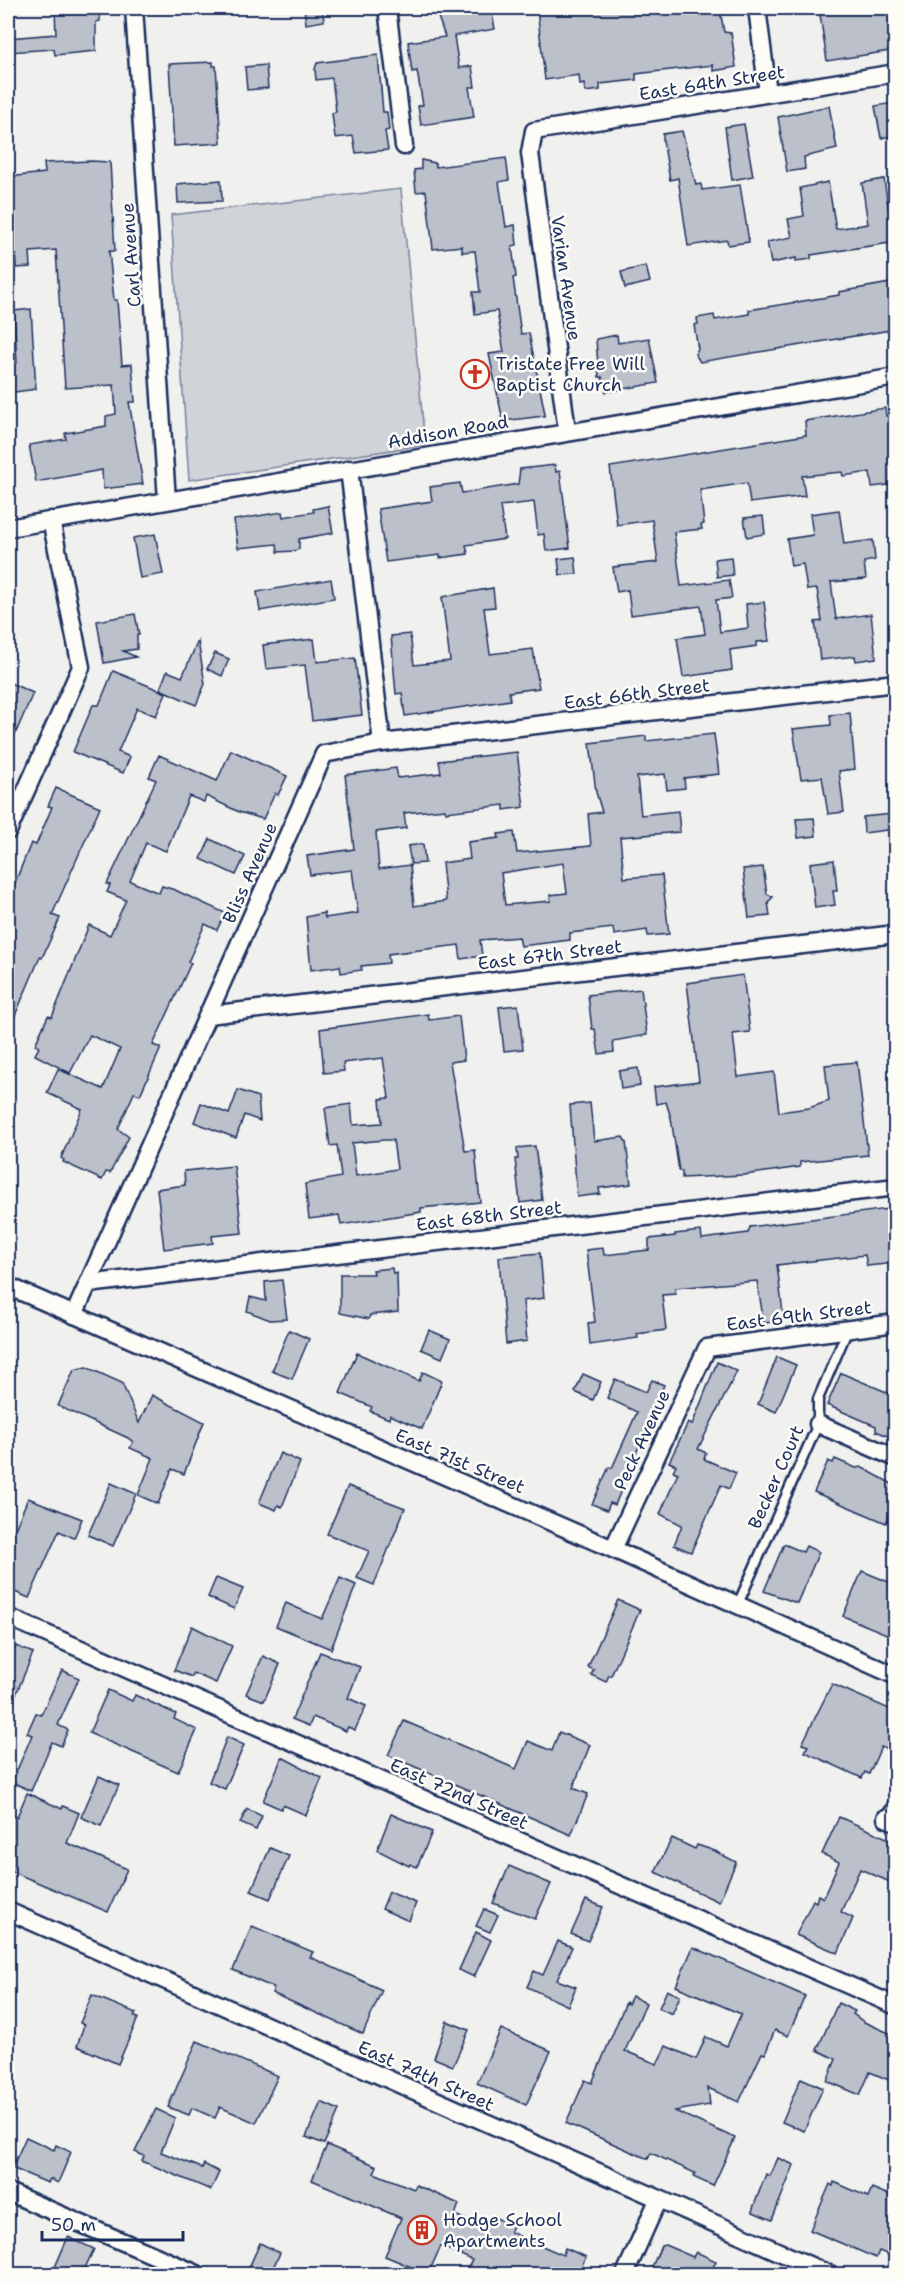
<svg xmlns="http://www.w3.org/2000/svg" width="903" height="2282" font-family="'Shantell Sans',sans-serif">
<rect width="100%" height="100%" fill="#f0f0ee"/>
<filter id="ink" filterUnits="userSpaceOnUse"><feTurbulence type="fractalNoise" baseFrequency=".0167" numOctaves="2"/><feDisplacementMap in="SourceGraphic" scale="12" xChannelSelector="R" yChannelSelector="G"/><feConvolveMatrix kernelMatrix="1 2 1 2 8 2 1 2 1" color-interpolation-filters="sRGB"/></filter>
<g filter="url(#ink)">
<path fill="#d0d3d8" stroke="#76819b" stroke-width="1.5" d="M401,189L425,445L189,480L171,215Z"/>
<g fill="#bbc0ca" stroke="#1b2f5e" stroke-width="1.5" fill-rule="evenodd">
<path d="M57,8H99L100,21L96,22V51L55,55L54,49L8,52V38L56,34L55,9Z"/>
<path d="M304,8H322L324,21L306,24Z"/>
<path d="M435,8H491L495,29L454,36L459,68L472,66L475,87H469L474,117L421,125L418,106L423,105L417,71L412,72L408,42L445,37Z"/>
<path d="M537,8L720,10L724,32L731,33L736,67L713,71V65L636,74V80L600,84V90L585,92L584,84L580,85L579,75L545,80Z"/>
<path d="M819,8H896V50L827,61Z"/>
<path d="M378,55L383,112H387L389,130L385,131L388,150L356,153L353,136L335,138L332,113L336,112L332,78L316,80L315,69L317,63Z"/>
<path d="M213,62V66H216L221,143L174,146L169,64Z"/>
<path d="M266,65L268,88L247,90L245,67Z"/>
<path d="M894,103L896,135L881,138L875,106Z"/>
<path d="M829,106L837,149L804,157L805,169L787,172L778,117Z"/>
<path d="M744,124L753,176L732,180L725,127Z"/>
<path d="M682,131L696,185L701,184L702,190L740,185L749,242L728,245L727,240L688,246L678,178L670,180L663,140V134Z"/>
<path d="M506,158L509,180L499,182L506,227L515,225L517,245L512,246L516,277L513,278L521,334L529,333L545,414L544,416L503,421L489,354L504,352L497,311L475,314L473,292H480L475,251L462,252V246L433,249L426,191L416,192L414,170L421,169V160L435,163L436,167Z"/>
<path d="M91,161L110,162L115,251H109L114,300H117L122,365L132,364L135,402H129L143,484L103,489L102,470L36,482L29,445L66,439L65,433L106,426V416L116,414L114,385L65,388L56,250L30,252L31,267L16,268L14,235H8V177L45,173L44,163Z"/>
<path d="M884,179L890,220L896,221V242L811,255V259L796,261V258L771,263L767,242L792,237L788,219L804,216L800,188L828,182L836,229L868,224L862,183Z"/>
<path d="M221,180L222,201L178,203L177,184Z"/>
<path d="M646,266L650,282L625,288L621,272Z"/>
<path d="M896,282V329L700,362L695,354L698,349L694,325L698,324L697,318L714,315L715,320L749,314V310L839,295V292Z"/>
<path d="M31,309L36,389L8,393V364L17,363L14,311Z"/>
<path d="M617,335L618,343L649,338L658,383L606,392L602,377H599L596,339Z"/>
<path d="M885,408L886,416H890L896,484L872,487L870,472L843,476L842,472L802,476L805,496L750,503L747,483L700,490L704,524L701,525L702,529L674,532L681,586L729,580L732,598L716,600L720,632L748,628L746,604L764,602L769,641L757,642V646L730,650L732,670L683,677L677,638L705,634L701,606L631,615L628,590L617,592L613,567L658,562L652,520L617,525L610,467L806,435L805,421Z"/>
<path d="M555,465L556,472L560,471L570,548L546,551L544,534L538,535L534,502L500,506L505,539L466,545L468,554L440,558V555L386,562L378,509L432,501L430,487L460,483L462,493L518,484L520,469Z"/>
<path d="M328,506L333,533L299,539V549L294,551L278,552L277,544L238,548L234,520L282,512L283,517L314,512L313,509Z"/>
<path d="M839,510L844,544L873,540L875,560L864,562L866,579L831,582L836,619L871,614L876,658L856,661L855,656L820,660L815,622L822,621L817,589L807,590L803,564L791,566L787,539L813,535L810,514Z"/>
<path d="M763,516L765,534L747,537L744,518Z"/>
<path d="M155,534L163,574L140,578L133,538Z"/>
<path d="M575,557L577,574L560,575L558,559Z"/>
<path d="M731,557L733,575L717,577L715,559Z"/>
<path d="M331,579L334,598L260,611L257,592Z"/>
<path d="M493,588L495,607L484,608L490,654L533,649L539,688L509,692L510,700L405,716L402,693L396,694L391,636L410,634L414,665L450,661L442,597Z"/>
<path d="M135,614L139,635H137V649L123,651L136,657L104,663L97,621Z"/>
<path d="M314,639L317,662L355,658L362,715L312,721L305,665L266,669L263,645Z"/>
<path d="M198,641L205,684L196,705L160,689L167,671L182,677Z"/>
<path d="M215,653L229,659L222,676L207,669Z"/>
<path d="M113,671L166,693L156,716L137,708L118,752L130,757L123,773L73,752L93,705H99Z"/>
<path d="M8,682L33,693L8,751Z"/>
<path d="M850,713L855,769L839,771L844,812L828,814L822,777L801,779L793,729L831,725L830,715Z"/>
<path d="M714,734L719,774L684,778L685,788L667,790L665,774L637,777L641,815L678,811L680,832L620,837L624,878L662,875L669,934L648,936L647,930L614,935L613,928L570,933V940L521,946L519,937L480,940L482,956L461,959L459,945L388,954L389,963L361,966L362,970L341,973L340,966L311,970L306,917L324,913L325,918L358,913L352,870L310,875L307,856L354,849L345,775L396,768L398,778L441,773L439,761L517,752L524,807L504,810V805L446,812L445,809L404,813L406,828L376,832L379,869L410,865L414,906L446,901L442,863L470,859L468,842L499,838L498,834L514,832L517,853L591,846L588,814L602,812L596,792L590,743L646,736V741ZM563,863L567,893L550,895L551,901L505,905L501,873Z"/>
<path d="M231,750L287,776L278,795L275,793L263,819L239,812L206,796L204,802L189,796L166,851L146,843L130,881L159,893L162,886L175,890L225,913L217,930L205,924L188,962L191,963L153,1045L161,1048L140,1095L134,1093L118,1129L129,1137L110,1173L106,1172L102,1180L63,1162L64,1160L61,1158L82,1109L47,1093L58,1069L103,1089L120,1049L90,1035L70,1073L35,1055L39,1047L35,1045L48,1016L52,1017L89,925L110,935L126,900L107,892L110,885L107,884L156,780L149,777L159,755L217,781Z"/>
<path d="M56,788L100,807L52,915L60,918L42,958L40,957L8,1032V900L31,843L36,845L52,807L48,806Z"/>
<path d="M892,814L894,829L864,833L863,817Z"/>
<path d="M814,818L816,836L798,838L796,819Z"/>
<path d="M210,839L245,856L236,875L201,859Z"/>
<path d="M423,844L425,863L411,864L408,846Z"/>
<path d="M834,860L837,891H833L835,905L815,908L810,863Z"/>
<path d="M763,867L767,894L773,897L768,902L770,916L749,918L743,869Z"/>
<path d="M743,975L750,1032L733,1034L738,1077L774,1072L779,1112L809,1108L829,1101L825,1065L857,1062L868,1155L800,1162V1167L744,1175L682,1178V1171H679L671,1118L666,1102L656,1104L654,1087L699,1081L687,983Z"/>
<path d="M641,989L647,1035L613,1041L614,1052L599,1054L595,1029H592L588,995Z"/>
<path d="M518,1005L523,1049L504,1051L499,1007Z"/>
<path d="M428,1014L429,1020L459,1016L464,1060L450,1062L465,1151L475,1150L480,1202L421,1208V1212L341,1225L339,1215L309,1219L305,1184L341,1177L337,1145L330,1146L325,1108L351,1104L353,1125L382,1123L380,1099L389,1098L383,1058L343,1063L344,1071L324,1073L320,1029ZM384,1140H393L397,1169L356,1176L352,1143Z"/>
<path d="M638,1068L640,1086L621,1089L619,1071Z"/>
<path d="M238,1090L258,1097L260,1121L244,1115L236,1138L194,1122L201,1103L229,1114Z"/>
<path d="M590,1103L594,1141L623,1137L626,1142L631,1184L599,1188L600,1194L577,1197L570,1105Z"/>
<path d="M535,1146L542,1200L520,1203L515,1159H518L517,1148Z"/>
<path d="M234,1166L242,1233L212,1236L213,1243L164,1249L157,1189L185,1185L184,1171Z"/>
<path d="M896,1208V1263L867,1266L865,1255L777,1265L784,1321L764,1323L757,1281L675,1288L676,1294L662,1295L666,1330L637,1334L638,1338L590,1345L588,1323L595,1322L586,1250L603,1248L604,1255L649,1250V1239L675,1236V1234L701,1231L702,1239L748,1233L750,1227Z"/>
<path d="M540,1253L544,1298L523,1301L527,1341L506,1344L499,1257Z"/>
<path d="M392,1268L393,1274L397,1273L398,1312L370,1315L369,1319L340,1313V1274H374L373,1270Z"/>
<path d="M282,1280L287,1319L270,1320L247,1311L250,1297L266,1301L265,1282Z"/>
<path d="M289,1330L309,1339L292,1379L272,1371Z"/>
<path d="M429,1330L450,1339L442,1358L421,1349Z"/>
<path d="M357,1353L419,1381L423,1372L442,1381L422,1429L390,1415L389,1419L370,1411L372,1407L340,1393Z"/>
<path d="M777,1357L796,1365L776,1412L758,1404Z"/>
<path d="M717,1362L737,1371L698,1449L706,1453L704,1459L736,1473L729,1489L721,1485L691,1552L674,1545L682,1525L660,1514L678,1473L673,1471L676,1465L669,1462L688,1423L692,1425Z"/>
<path d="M86,1367L122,1383L139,1423L152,1395L204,1422L184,1474L172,1469L158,1504L138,1495L153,1458L130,1448L133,1442L128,1438L58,1406L74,1370Z"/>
<path d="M841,1373L896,1396V1435L891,1433L890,1437L876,1431V1426L827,1405Z"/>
<path d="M583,1374L601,1382L593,1400L575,1392Z"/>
<path d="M615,1379L646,1392L652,1380L664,1385L615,1505L610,1503L607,1510L592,1504L609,1467L612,1468L637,1412L607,1398Z"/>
<path d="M280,1453L300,1462L282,1507L278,1505L276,1510L259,1503Z"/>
<path d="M835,1459L856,1468L861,1467L896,1486V1502L886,1523L814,1492L828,1461L833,1463Z"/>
<path d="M111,1483L136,1494L113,1546L88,1535Z"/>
<path d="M348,1486L405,1508L374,1585L357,1578L369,1551L327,1534Z"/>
<path d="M28,1498L82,1519L74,1538L59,1531L29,1598L8,1589V1533L13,1534Z"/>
<path d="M784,1544L803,1552L806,1546L819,1552L797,1603L764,1591Z"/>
<path d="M862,1571L896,1585V1638L843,1616Z"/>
<path d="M216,1578L243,1589L234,1609L208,1597Z"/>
<path d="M340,1578L356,1585L331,1649L276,1626L286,1603L322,1619Z"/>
<path d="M618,1600L640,1610L611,1676L609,1675L606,1682L591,1675L594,1670L588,1667Z"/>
<path d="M192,1626L232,1646L216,1683L193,1673L192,1677L174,1670Z"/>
<path d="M16,1646L33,1653L8,1714V1666Z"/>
<path d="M320,1652L360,1667L348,1698L366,1706L355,1730L348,1727L346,1731L313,1717L309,1726L292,1719Z"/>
<path d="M263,1656L280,1664L264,1701L246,1694Z"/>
<path d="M62,1670L79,1678L58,1725L68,1730L61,1746L52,1742L31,1791L12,1782L32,1735L27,1733L36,1713L41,1715Z"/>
<path d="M832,1684L894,1711L891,1717L896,1719V1753L881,1747L869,1774L865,1772L862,1778L805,1752L808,1746L802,1744Z"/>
<path d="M108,1690L132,1701L135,1695L176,1714L174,1719L197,1730L178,1772L89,1733Z"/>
<path d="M404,1721L516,1769L528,1741L552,1751L559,1732L590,1745L573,1788L588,1794L571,1835L388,1755Z"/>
<path d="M227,1737L244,1745L225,1789L209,1782Z"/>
<path d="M282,1757L322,1778L306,1815L283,1805L281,1809L263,1801Z"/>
<path d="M99,1776L119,1785L101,1826L81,1817Z"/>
<path d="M27,1793L62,1809L63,1806L79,1813L67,1843L127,1869L108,1912L8,1870V1826L12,1816L17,1817Z"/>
<path d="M247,1809L262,1816L256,1830L240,1823Z"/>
<path d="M391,1814L432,1832L417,1867L410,1864L409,1866L377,1850Z"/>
<path d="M839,1817L894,1841L891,1847L896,1849V1870L890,1882L860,1869L841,1912L853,1918L838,1953L796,1935L813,1900L816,1902L818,1895L823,1898L839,1862L822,1854Z"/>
<path d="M672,1838L695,1849L697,1845L715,1851L736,1862L719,1902L655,1872Z"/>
<path d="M270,1848L289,1856L270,1899L251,1891Z"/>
<path d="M509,1866L551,1884L535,1919L493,1903Z"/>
<path d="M389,1892L416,1903L409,1921L382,1909Z"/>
<path d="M586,1900L603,1907L588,1941L571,1934Z"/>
<path d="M484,1909L498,1915L490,1932L476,1926Z"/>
<path d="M252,1926L313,1952L310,1957L382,1990L363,2034L272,1993L274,1988L233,1970Z"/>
<path d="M476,1932L491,1940L474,1977L459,1970Z"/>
<path d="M558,1941L572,1947L557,1980L576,1987L568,2006L527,1987L534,1971L543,1975Z"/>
<path d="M693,1947L805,1996L788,2036L775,2030L765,2054L762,2053L739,2102L708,2088L710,2105L675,2111L735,2138L713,2186L693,2177L695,2173L651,2153L648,2159L566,2123L585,2080L592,2083L626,2002L628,2004L632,1996L646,2003L625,2051L657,2064L666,2046L696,2059L706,2037L727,2046L741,2014L676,1986Z"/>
<path d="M667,1990L680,1996L672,2014L659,2008Z"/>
<path d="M92,1995L136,2013L134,2016L138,2018L118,2064L77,2046L84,2025L80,2023Z"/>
<path d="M838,2003L855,2011L853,2014L864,2022L896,2036V2083L870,2072L860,2095L827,2081L836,2059L817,2050Z"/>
<path d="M447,2021L469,2030L453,2066L434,2058Z"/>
<path d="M501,2029L551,2051L526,2105L477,2083Z"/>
<path d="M197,2041L278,2076L256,2123L220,2107L215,2118L192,2108L189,2115L168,2107Z"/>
<path d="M801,2078L823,2088L804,2131L782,2122Z"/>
<path d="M321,2102L339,2110L324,2144L306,2137Z"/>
<path d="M156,2109L175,2118L161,2152L202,2168L204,2164L219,2172L211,2190L142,2161L144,2156L135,2152Z"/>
<path d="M26,2137L54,2150L56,2145L71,2152L58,2183L50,2179L48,2183L12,2168Z"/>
<path d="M327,2145L377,2166L374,2173L414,2189L416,2185L459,2204L455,2215L486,2229L492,2216L513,2226L510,2232L563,2255L565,2248L586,2257L578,2274H465L472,2260L441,2246L428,2274L385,2256L401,2218L312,2180Z"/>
<path d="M778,2158L794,2165L772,2220L753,2212V2208L766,2174L770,2176Z"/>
<path d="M834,2182L868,2197L872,2188L896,2198V2258L879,2251L876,2258L810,2230L830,2184L833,2186Z"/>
<path d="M68,2237L94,2249L82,2274H52Z"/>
<path d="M260,2243L280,2253L270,2274H246Z"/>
<path d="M665,2245L693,2257L696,2252L716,2261L710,2274H652L655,2269L652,2267L661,2246Z"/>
</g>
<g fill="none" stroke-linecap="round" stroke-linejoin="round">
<g stroke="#1b2f5e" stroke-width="13">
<g id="lane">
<path d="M738,1604L818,1424V1399L848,1329"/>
<path d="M886,1818L896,1798"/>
</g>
</g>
<g stroke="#1b2f5e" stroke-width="21">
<g id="street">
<path d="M134,8L167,500"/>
<path d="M387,8L404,146"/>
<path d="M757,8L768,93"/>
<path d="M567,431L530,153L534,131L896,73"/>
<path d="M349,469L382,743"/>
<path d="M8,528L896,377"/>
<path d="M8,831L81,667L51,520"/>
<path d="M208,1015L896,934"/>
<path d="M88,1284L896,1187"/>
<path d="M8,1286L613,1549L896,1676"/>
<path d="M74,1315L324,754L382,743L896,683"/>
<path d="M818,1424L896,1458"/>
<path d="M613,1549L707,1348L896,1323"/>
<path d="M8,1617L896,2006"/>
<path d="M886,1818L896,1822"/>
<path d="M8,1911L829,2274"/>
<path d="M8,2192L197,2274"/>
<path d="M625,2274L658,2200"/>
</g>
</g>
<use href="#lane" stroke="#fdfcf7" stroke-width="8"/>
<use href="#street" stroke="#fdfcf7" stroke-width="16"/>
</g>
</g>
<defs>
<g id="church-ring" transform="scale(1.5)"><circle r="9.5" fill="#fdfcf7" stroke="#c8321e" stroke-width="1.5"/><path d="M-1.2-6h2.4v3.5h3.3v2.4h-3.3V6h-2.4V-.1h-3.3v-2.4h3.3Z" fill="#c8321e"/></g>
<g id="building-ring" transform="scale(1.5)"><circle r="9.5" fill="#fdfcf7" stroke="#c8321e" stroke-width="1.5"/><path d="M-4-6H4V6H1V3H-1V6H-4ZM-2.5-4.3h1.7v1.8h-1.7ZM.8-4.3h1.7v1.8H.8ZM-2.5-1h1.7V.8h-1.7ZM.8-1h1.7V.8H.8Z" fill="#c8321e"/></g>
</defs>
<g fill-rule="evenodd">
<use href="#church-ring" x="475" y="374"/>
<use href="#building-ring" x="422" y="2230"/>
</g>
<g text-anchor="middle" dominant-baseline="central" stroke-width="5" stroke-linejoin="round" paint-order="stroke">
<g font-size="18" fill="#1b2f5e" stroke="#fdfcf7">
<text transform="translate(712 83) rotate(-9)">East 64th Street</text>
<text transform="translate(131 255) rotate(-94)">Carl Avenue</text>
<text transform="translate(566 278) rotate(82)">Varian Avenue</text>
<text transform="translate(448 432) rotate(-10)">Addison Road</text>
<text transform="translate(637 694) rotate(-7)">East 66th Street</text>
<text transform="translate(250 873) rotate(-66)">Bliss Avenue</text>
<text transform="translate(550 955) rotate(-7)">East 67th Street</text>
<text transform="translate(489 1216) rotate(-7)">East 68th Street</text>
<text transform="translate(799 1316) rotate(-7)">East 69th Street</text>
<text transform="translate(642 1440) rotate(-65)">Peck Avenue</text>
<text transform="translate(460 1461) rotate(23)">East 71st Street</text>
<text transform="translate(776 1477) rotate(-66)">Becker Court</text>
<text transform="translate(459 1794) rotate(24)">East 72nd Street</text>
<text transform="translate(426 2076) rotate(24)">East 74th Street</text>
</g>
<g font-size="18" fill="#1b2f5e" stroke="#fdfcf7" text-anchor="start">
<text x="496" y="364">Tristate Free Will<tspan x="496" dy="21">Baptist Church</tspan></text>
<text x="443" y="2220">Hodge School<tspan x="443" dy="21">Apartments</tspan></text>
</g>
</g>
<rect width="903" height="2282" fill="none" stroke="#fdfcf7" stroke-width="30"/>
<rect x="15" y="15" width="873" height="2252" fill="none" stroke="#1b2f5e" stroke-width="2" filter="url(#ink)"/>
<path d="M42 2231v9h141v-9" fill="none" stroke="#1b2f5e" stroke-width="3"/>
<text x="51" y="2231" font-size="18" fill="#1b2f5e" stroke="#fdfcf7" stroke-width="4.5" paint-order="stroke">50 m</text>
</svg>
